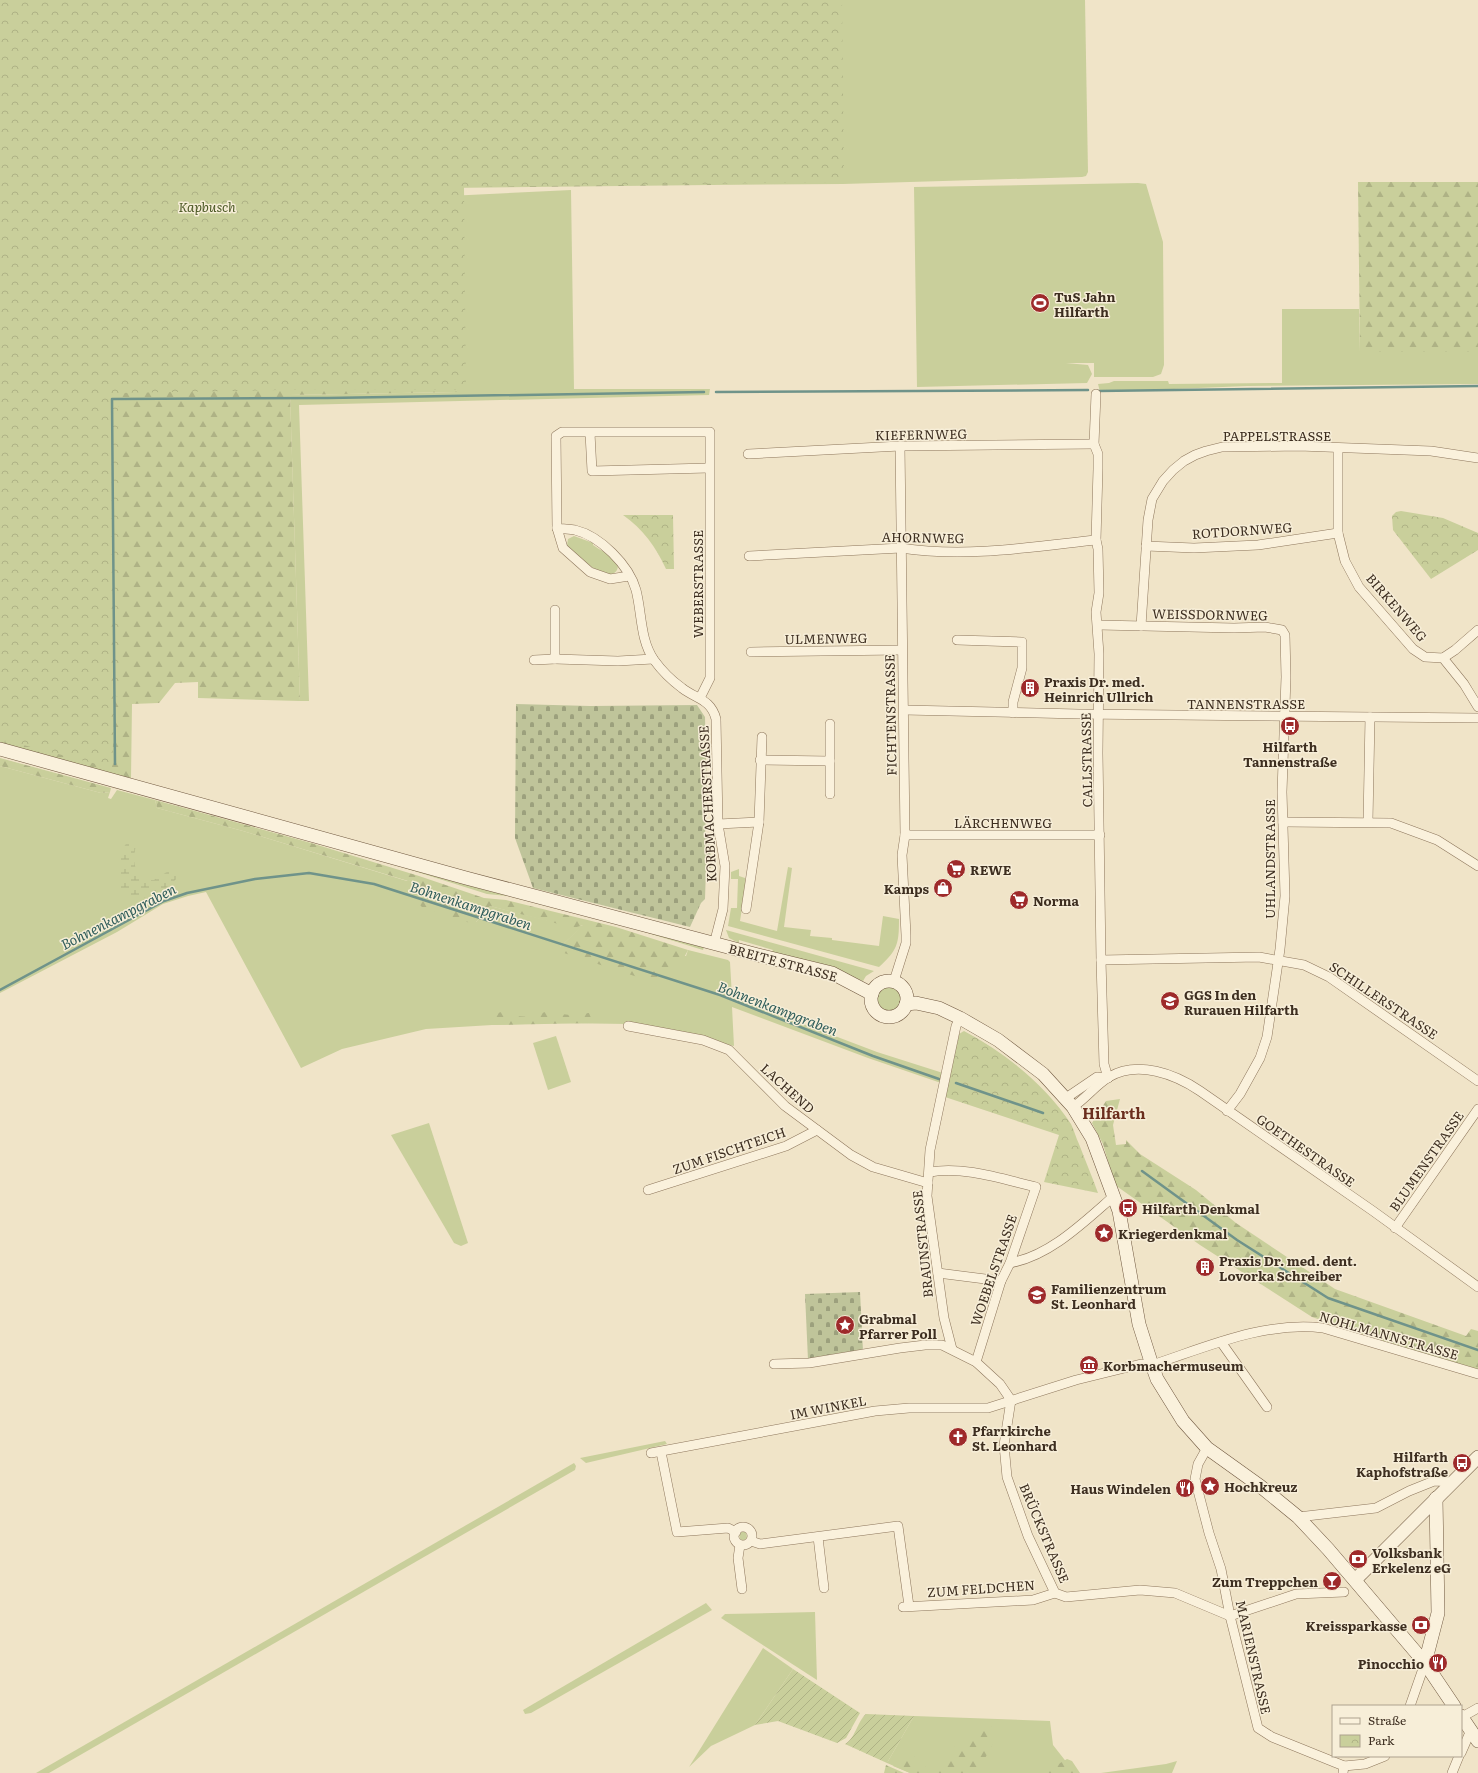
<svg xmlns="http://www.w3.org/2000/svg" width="1478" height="1773" font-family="Literata,serif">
<defs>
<pattern id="forest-firs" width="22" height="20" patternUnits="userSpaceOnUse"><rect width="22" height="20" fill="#c9cf9b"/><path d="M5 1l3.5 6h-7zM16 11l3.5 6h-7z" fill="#aeb285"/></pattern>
<pattern id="wetland-marsh" width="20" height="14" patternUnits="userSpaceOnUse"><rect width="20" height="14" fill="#c9cf9b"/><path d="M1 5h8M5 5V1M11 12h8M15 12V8" fill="none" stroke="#aeb285"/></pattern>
<pattern id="cemetery-stones" width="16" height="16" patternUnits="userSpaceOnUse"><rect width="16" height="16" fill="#bfc49a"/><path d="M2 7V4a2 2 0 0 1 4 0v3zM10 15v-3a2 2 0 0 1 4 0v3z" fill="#9ca07d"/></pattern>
<pattern id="park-crowns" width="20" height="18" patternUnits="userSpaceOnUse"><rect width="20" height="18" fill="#c9cf9b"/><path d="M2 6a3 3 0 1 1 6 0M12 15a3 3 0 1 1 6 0" fill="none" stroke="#aeb285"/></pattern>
<pattern id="garden-furrows" width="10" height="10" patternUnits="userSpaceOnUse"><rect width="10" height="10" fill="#c9cf9b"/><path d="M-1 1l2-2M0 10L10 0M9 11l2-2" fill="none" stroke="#aeb285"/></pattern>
</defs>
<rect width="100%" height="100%" fill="#f0e4c8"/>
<g fill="#c9cf9b">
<path d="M706,0H1085L1088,172L1086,176L1082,177L843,184L711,185Z"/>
<path d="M1138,183L1146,184L1163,242L1164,365L1161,374L1153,377H1094V363H1066L1088,365L1092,374L1087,383L917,387L914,187Z"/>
<path d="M571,190L574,389H710L709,395L299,405L309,701H300L290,395L457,392L448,196Z"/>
<path d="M1282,309H1359L1360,352H1478V384L1247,386L1100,392L1098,384L1109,383L1114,381H1168L1169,384L1282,383Z"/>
<path d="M574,536L593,543V545C601,551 609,553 615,561C617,564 619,566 617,570C613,578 601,572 595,569C589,566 583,559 578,555C574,552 569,550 567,545L568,539Z"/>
<path d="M0,766L101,793L110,792L108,798L111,799L117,790L155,800L157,808L243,831L407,881L418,879L476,922L490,906L574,927L584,925L560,947L686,956L688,950L728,960L730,962L732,997L877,1052L943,1073L941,1083L868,1058L732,1007L734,1046L666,1031L627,1024L558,1023L492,1025L426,1029L342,1049L301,1068L206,892L188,896L163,904L117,932L0,993Z"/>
<path d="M120,784L333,842L456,880L621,921L704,947L703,950L612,922L508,896L487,894L341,848L118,786Z"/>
<path d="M788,867L792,868L784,927L811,930L810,936L832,938V940L879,946L883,916L899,919C899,943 898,950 879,967L728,926L731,908H737L738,879H731V872L739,869V876L745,878L746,882L740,921L777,931Z"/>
<path d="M726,930L874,971L866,976L863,981L834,969L772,952L773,950L739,940V943L729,938Z"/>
<circle cx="889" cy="999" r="12"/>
<path d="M556,1036L571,1082L548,1090L533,1043Z"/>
<path d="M429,1123L468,1243L461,1246L454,1243L391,1135Z"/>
<path d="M665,1441L667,1444L586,1463L580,1458Z"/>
<path d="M574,1463L576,1466L575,1470L49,1773H36Z"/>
<path d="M743,1530L746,1532L747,1538L743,1541L740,1539L739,1533Z"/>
<path d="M706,1603L712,1610L531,1713L525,1714L523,1710Z"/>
<path d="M815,1612L817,1680L721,1618L725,1614Z"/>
<path d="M763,1648L793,1669L755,1725L711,1746L689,1767Z"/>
<path d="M914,1716L1050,1721L1053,1745L1075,1773H910L887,1763Z"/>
<path d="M1177,1761L1172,1773H1101L1166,1764Z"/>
</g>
<g fill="url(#forest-firs)">
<path d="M0,0H706L711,185L447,188L457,392L290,395L300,701L198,698V682L175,683L159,703L132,704L131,779L0,743Z"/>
<path d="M1358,182H1478V352H1360Z"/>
<path d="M0,758L111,788L110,792L101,793L0,766Z"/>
<path d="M155,800L311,843L419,876L484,898L506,900L616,927L688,950L687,952L679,967L659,984L564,953L559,948L583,925L574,928L490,906L476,922L470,923L422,907L415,900L418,880L408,881L243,831L157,808Z"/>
<path d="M504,1011L514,1016L530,1017L545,1012L570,1015L589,1013L593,1023L492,1025L498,1013Z"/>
<path d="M1120,1099L1113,1125L1116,1145L1126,1144V1140L1140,1154L1196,1190L1236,1223L1335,1289L1466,1336L1471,1329L1478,1331V1371L1451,1364L1312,1317L1200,1245L1115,1185L1103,1144L1092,1123L1106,1101Z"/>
<path d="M991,1726C1001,1741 983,1763 971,1773H937C935,1762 955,1745 964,1740C968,1739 974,1738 977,1736C983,1731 983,1727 991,1726Z"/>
<path d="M910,1755L918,1758L931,1773H910L893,1766L899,1760Z"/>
<path d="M1067,1759L1072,1761L1080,1773H1043Z"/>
<path d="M886,1765L904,1773H884Z"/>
</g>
<path fill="url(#wetland-marsh)" d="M127,843H137C133,853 132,873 144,878C147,880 151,880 154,880L170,870L177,871L179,875C172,886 153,898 139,898C134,898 128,896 123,894L121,890L120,851Z"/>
<g fill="url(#cemetery-stones)">
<path d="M516,704L590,706L697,705L705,717L707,793L705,835H710L711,868H706L705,899L701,903L690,927L533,888L515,838Z"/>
<path d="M860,1292L863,1351L808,1360L805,1294Z"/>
</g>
<g fill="url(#park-crowns)">
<path d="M0,0H842L844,182L464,187L466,390L330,389L118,393L121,697L115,696L112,768L0,739Z"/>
<path d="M1401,511L1443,518L1478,533V550L1431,579L1393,530L1392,516L1396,512Z"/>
<path d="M623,515H673L674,569H666C656,547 643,529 623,515Z"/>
<path d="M964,1031C1005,1053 1045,1084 1071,1124C1074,1130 1076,1138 1079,1144C1085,1160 1092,1176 1098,1193L1044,1182L1059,1135L945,1097L959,1034Z"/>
</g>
<g fill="url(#garden-furrows)">
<path d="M793,1669L860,1713L846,1738L837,1743L778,1721L755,1725Z"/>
<path d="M866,1714L914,1716L887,1763L845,1744C855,1739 857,1722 866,1714Z"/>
</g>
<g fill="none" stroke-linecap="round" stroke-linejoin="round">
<g stroke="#6f938a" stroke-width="2.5">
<path d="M1098,391L1478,386"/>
<path d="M716,392L1088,390"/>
<path d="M115,764L112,399L328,398L704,392"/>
<path d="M0,990L164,901L187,893L255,879L309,873L374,884L720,995L873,1056L939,1079"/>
<path d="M956,1083L1043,1113"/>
<path d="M1142,1171L1237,1240L1328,1298L1478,1350"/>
</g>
<g stroke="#8d765c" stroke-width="10">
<g id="minor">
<path d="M1096,394L1094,444L1098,454V469L1096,540L1098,549L1099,593L1096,612L1099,654L1098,753L1101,960L1104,1064L1108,1078"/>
<path d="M590,433L592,471L709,468"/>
<path d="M1338,448V533L1345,561L1359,587L1413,649L1425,657L1443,658L1464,684L1478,707"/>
<path d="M748,454L900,446L1094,444"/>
<path d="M557,528L563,548L590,572L610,579L629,576"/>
<path d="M1146,546L1194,548L1258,545L1338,533"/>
<path d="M749,556L901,548C965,558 1032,547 1096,540"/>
<path d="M555,610V659L618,661L653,659"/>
<path d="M1099,625L1234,628L1265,627L1282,630L1285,635L1286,677L1282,792L1285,896L1280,949L1267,1037L1260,1058L1240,1094L1227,1111"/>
<path d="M1141,626L1148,520L1152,499L1163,481L1173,470L1184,461L1195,455L1206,451L1222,447L1299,446L1431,451L1478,458"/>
<path d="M957,640L1022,642V668L1013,702V713"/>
<path d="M751,652L902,650"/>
<path d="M1443,658L1455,650L1478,630"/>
<path d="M534,660L555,659"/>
<path d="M700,698L710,678V432H562L556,436L557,528C563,529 569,529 575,530C600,536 629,565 636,590C642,613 640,640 654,660C662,671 671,680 682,688C696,699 711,699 716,719L718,824L725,866L723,909L714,944"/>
<path d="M904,710L1079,714L1478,718"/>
<path d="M760,760L830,761"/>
<path d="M830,794V724"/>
<path d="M1283,822L1391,823L1437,840L1478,866"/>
<path d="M1368,822L1370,717"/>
<path d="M718,824L759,822L762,737"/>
<path d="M905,835H1100"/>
<path d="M746,909L759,822"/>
<path d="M1101,960L1259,957L1304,965L1329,977L1478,1081"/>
<path d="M894,981L906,943V935L902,855L905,835L900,446"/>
<path d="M628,1026L703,1040L729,1050L785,1106L851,1155L873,1167L928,1183"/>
<path d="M1066,1098L1097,1077L1108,1078"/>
<path d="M1073,1107C1086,1098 1096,1085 1109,1077C1138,1060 1175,1074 1200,1091L1373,1211L1478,1287"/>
<path d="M930,1172C964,1166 1002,1179 1036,1187L1010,1263L1001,1281L976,1362"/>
<path d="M648,1190L786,1146L817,1130"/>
<path d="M1395,1228L1478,1109"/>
<path d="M1010,1263C1050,1256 1084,1222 1114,1196"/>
<path d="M938,1273L1001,1281"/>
<path d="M1221,1342L1267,1407"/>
<path d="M952,1349L944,1318L927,1196L930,1150L956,1026L960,1018"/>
<path d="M774,1364L809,1363L900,1348L925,1345H942L976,1362L1000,1384L1011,1400"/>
<path d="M1011,1400L1004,1445L1007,1477L1028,1536L1055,1593L1066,1597L1140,1590L1175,1593L1230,1616L1296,1594L1344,1592"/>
<path d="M1207,1448L1198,1464L1195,1479L1209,1533L1221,1569L1230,1616L1258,1728L1272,1737L1344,1766L1343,1773"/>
<path d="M661,1452L677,1532L728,1528L736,1532"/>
<path d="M651,1453L875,1411L909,1408H988L1076,1380L1141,1364L1152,1365C1207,1347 1264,1321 1323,1328L1478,1374"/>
<path d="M1298,1517L1376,1508L1409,1491L1434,1481L1453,1482"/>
<circle cx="743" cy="1536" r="9"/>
<path d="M818,1537L824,1588"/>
<path d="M751,1541L760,1544L898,1526L909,1606"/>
<path d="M740,1545L738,1558L742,1589"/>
<path d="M903,1607L1033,1600L1055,1593"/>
<path d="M1410,1706L1425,1663"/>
<path d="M1462,1717L1478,1708"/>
<path d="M1461,1753L1471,1730"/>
<path d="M1344,1766L1365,1764L1385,1756"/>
<path d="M1452,1773L1459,1756"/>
</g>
</g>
<g stroke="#6f573f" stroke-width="14">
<g id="secondary">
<path d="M0,749L466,878L758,955L832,973L872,994"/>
<circle cx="889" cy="999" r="18"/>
<path d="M906,1004L916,1003L939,1008L960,1018L998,1040L1043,1074L1073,1107L1092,1138L1119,1211L1139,1324L1152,1365L1157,1379L1183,1421L1207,1448L1260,1486L1298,1517L1328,1549L1425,1663L1454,1706"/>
<path d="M1355,1580L1478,1457"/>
<path d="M1425,1663L1438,1613L1436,1498"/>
<path d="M1461,1716L1478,1741"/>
</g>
</g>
<use href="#minor" stroke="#faf1dc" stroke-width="9"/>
<use href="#secondary" stroke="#faf1dc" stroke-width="13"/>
</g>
<defs>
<g id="stadium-disc" transform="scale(1)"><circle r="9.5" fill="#9e2a2b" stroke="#f7eed8"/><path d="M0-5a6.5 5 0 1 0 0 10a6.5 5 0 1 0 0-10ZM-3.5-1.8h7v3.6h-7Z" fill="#fff"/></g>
<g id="building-disc" transform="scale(1)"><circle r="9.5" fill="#9e2a2b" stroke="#f7eed8"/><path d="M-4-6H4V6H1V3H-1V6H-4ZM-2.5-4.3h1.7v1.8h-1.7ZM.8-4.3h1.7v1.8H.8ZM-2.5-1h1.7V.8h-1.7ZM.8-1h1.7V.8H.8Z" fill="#fff"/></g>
<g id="bus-disc" transform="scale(1)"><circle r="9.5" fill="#9e2a2b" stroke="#f7eed8"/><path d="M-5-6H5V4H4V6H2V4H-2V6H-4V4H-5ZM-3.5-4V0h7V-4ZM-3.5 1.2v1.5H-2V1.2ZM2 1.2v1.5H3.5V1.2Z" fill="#fff"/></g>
<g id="supermarket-disc" transform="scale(1)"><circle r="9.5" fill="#9e2a2b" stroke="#f7eed8"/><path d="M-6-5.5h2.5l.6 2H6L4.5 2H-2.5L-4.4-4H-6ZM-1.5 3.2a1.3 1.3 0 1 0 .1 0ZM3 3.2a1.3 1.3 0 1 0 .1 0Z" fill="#fff"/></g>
<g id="shop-disc" transform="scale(1)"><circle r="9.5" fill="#9e2a2b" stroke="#f7eed8"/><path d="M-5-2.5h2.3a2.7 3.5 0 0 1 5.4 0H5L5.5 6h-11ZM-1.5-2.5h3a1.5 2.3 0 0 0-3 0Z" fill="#fff"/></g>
<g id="school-disc" transform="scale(1)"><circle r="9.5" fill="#9e2a2b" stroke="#f7eed8"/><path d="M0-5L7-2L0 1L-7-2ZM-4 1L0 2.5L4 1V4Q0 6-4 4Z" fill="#fff"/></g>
<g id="sight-disc" transform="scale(1)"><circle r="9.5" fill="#9e2a2b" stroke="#f7eed8"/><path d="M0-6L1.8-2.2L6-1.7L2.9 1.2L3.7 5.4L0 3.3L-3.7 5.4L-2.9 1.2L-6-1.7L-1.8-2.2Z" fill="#fff"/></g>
<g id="museum-disc" transform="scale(1)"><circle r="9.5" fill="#9e2a2b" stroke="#f7eed8"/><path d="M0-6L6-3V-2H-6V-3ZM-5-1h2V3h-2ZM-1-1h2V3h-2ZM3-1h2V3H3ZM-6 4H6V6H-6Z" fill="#fff"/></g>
<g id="church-disc" transform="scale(1)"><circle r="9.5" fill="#9e2a2b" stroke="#f7eed8"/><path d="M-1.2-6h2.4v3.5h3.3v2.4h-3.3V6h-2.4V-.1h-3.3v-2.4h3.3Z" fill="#fff"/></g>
<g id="restaurant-disc" transform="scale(1)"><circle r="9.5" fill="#9e2a2b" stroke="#f7eed8"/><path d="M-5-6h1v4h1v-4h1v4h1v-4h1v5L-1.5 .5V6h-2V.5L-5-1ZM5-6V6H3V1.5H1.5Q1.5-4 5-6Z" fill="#fff"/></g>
<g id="bank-disc" transform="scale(1)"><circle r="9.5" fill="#9e2a2b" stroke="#f7eed8"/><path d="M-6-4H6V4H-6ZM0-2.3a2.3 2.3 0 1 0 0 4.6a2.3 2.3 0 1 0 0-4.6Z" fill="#fff"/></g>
<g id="bar-disc" transform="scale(1)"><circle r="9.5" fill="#9e2a2b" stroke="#f7eed8"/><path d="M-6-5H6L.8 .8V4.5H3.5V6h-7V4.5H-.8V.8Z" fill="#fff"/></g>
</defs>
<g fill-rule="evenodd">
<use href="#stadium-disc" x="1040" y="303"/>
<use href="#building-disc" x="1030" y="688"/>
<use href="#bus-disc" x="1290" y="726"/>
<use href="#supermarket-disc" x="956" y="869"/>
<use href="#shop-disc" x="943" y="888"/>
<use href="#supermarket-disc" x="1019" y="900"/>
<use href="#school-disc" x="1170" y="1001"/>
<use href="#bus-disc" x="1128" y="1208"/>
<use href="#sight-disc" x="1104" y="1233"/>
<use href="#building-disc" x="1205" y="1267"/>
<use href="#school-disc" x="1037" y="1295"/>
<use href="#sight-disc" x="845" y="1325"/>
<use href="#museum-disc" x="1089" y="1365"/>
<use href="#church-disc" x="958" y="1437"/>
<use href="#bus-disc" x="1462" y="1463"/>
<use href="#sight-disc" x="1210" y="1486"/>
<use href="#restaurant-disc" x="1185" y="1488"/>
<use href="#bank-disc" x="1358" y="1559"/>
<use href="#bar-disc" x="1332" y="1581"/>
<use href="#bank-disc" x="1421" y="1625"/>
<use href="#restaurant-disc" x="1438" y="1663"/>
</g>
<g text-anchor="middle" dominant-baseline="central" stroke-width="3" stroke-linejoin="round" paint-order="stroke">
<g font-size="13" font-style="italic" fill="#4d5a26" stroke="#f7eed8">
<text x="207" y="206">Kapbusch</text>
</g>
<g font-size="13" font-weight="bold" fill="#3d2e20" stroke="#f7eed8" text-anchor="start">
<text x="1054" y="296">TuS Jahn<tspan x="1054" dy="15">Hilfarth</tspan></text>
<text x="1044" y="681">Praxis Dr. med.<tspan x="1044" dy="15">Heinrich Ullrich</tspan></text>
<text x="1290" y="746" text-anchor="middle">Hilfarth<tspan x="1290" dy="15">Tannenstraße</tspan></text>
<text x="970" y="869">REWE</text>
<text x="929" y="888" text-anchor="end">Kamps</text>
<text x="1033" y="900">Norma</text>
<text x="1184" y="994">GGS In den<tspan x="1184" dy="15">Rurauen Hilfarth</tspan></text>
<text x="1142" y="1208">Hilfarth Denkmal</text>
<text x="1118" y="1233">Kriegerdenkmal</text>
<text x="1219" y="1260">Praxis Dr. med. dent.<tspan x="1219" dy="15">Lovorka Schreiber</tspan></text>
<text x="1051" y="1288">Familienzentrum<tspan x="1051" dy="15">St. Leonhard</tspan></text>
<text x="859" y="1318">Grabmal<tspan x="859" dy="15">Pfarrer Poll</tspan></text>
<text x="1103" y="1365">Korbmachermuseum</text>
<text x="972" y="1430">Pfarrkirche<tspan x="972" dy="15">St. Leonhard</tspan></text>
<text x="1448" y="1456" text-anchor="end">Hilfarth<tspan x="1448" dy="15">Kaphofstraße</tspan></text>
<text x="1224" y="1486">Hochkreuz</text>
<text x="1171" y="1488" text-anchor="end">Haus Windelen</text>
<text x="1372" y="1552">Volksbank<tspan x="1372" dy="15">Erkelenz eG</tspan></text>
<text x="1318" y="1581" text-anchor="end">Zum Treppchen</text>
<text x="1407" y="1625" text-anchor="end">Kreissparkasse</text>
<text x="1424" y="1663" text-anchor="end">Pinocchio</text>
</g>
<g font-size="13" fill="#3d2e20" stroke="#f7eed8">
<text transform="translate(921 434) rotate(-1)">KIEFERNWEG</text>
<text x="1277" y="435">PAPPELSTRASSE</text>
<text transform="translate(1242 530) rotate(-4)">ROTDORNWEG</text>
<text transform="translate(923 537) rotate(1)">AHORNWEG</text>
<text transform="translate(697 584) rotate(-90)">WEBERSTRASSE</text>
<text transform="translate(1397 607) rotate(49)">BIRKENWEG</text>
<text transform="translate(1210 614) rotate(1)">WEISSDORNWEG</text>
<text transform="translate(826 638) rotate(-1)">ULMENWEG</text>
<text x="1246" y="703">TANNENSTRASSE</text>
<text transform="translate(890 715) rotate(-91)">FICHTENSTRASSE</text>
<text transform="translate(1086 760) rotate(-91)">CALLSTRASSE</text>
<text transform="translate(707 804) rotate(-93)">KORBMACHERSTRASSE</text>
<text x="1003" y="822">LÄRCHENWEG</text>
<text transform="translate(1269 859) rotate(-90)">UHLANDSTRASSE</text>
<text transform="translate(783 962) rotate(15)">BREITE STRASSE</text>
<text transform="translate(1384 1000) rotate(34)">SCHILLERSTRASSE</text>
<text transform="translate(788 1088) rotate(42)">LACHEND</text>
<text transform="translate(729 1150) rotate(-19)">ZUM FISCHTEICH</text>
<text transform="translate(1306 1150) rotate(35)">GOETHESTRASSE</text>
<text transform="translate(1426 1161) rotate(-55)">BLUMENSTRASSE</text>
<text transform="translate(922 1244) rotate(-96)">BRAUNSTRASSE</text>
<text transform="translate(993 1270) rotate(-71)">WOEBELSTRASSE</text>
<text transform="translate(1389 1335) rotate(16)">NOHLMANNSTRASSE</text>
<text transform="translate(828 1407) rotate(-11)">IM WINKEL</text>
<text transform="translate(1045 1533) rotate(67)">BRÜCKSTRASSE</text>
<text transform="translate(981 1588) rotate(-4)">ZUM FELDCHEN</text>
<text transform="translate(1254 1657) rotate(77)">MARIENSTRASSE</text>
</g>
<g font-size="14" font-style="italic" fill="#2f5d5a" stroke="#f7eed8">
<text transform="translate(471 905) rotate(18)">Bohnenkampgraben</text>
<text transform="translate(118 916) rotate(-27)">Bohnenkampgraben</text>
<text transform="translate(778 1008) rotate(21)">Bohnenkampgraben</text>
</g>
<g font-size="15" font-weight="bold" fill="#6b2e1e" stroke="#f7eed8">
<text x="1114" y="1112">Hilfarth</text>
</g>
</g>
<rect x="1332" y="1705" width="130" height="52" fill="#f7eed8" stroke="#ada18e"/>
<rect x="1340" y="1718" width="20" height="6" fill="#faf1dc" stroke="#ada18e"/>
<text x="1368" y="1725" font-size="12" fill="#3d2e20">Straße</text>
<rect x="1340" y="1735" width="20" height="12" fill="url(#park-crowns)" stroke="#ada18e"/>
<text x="1368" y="1745" font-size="12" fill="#3d2e20">Park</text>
</svg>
